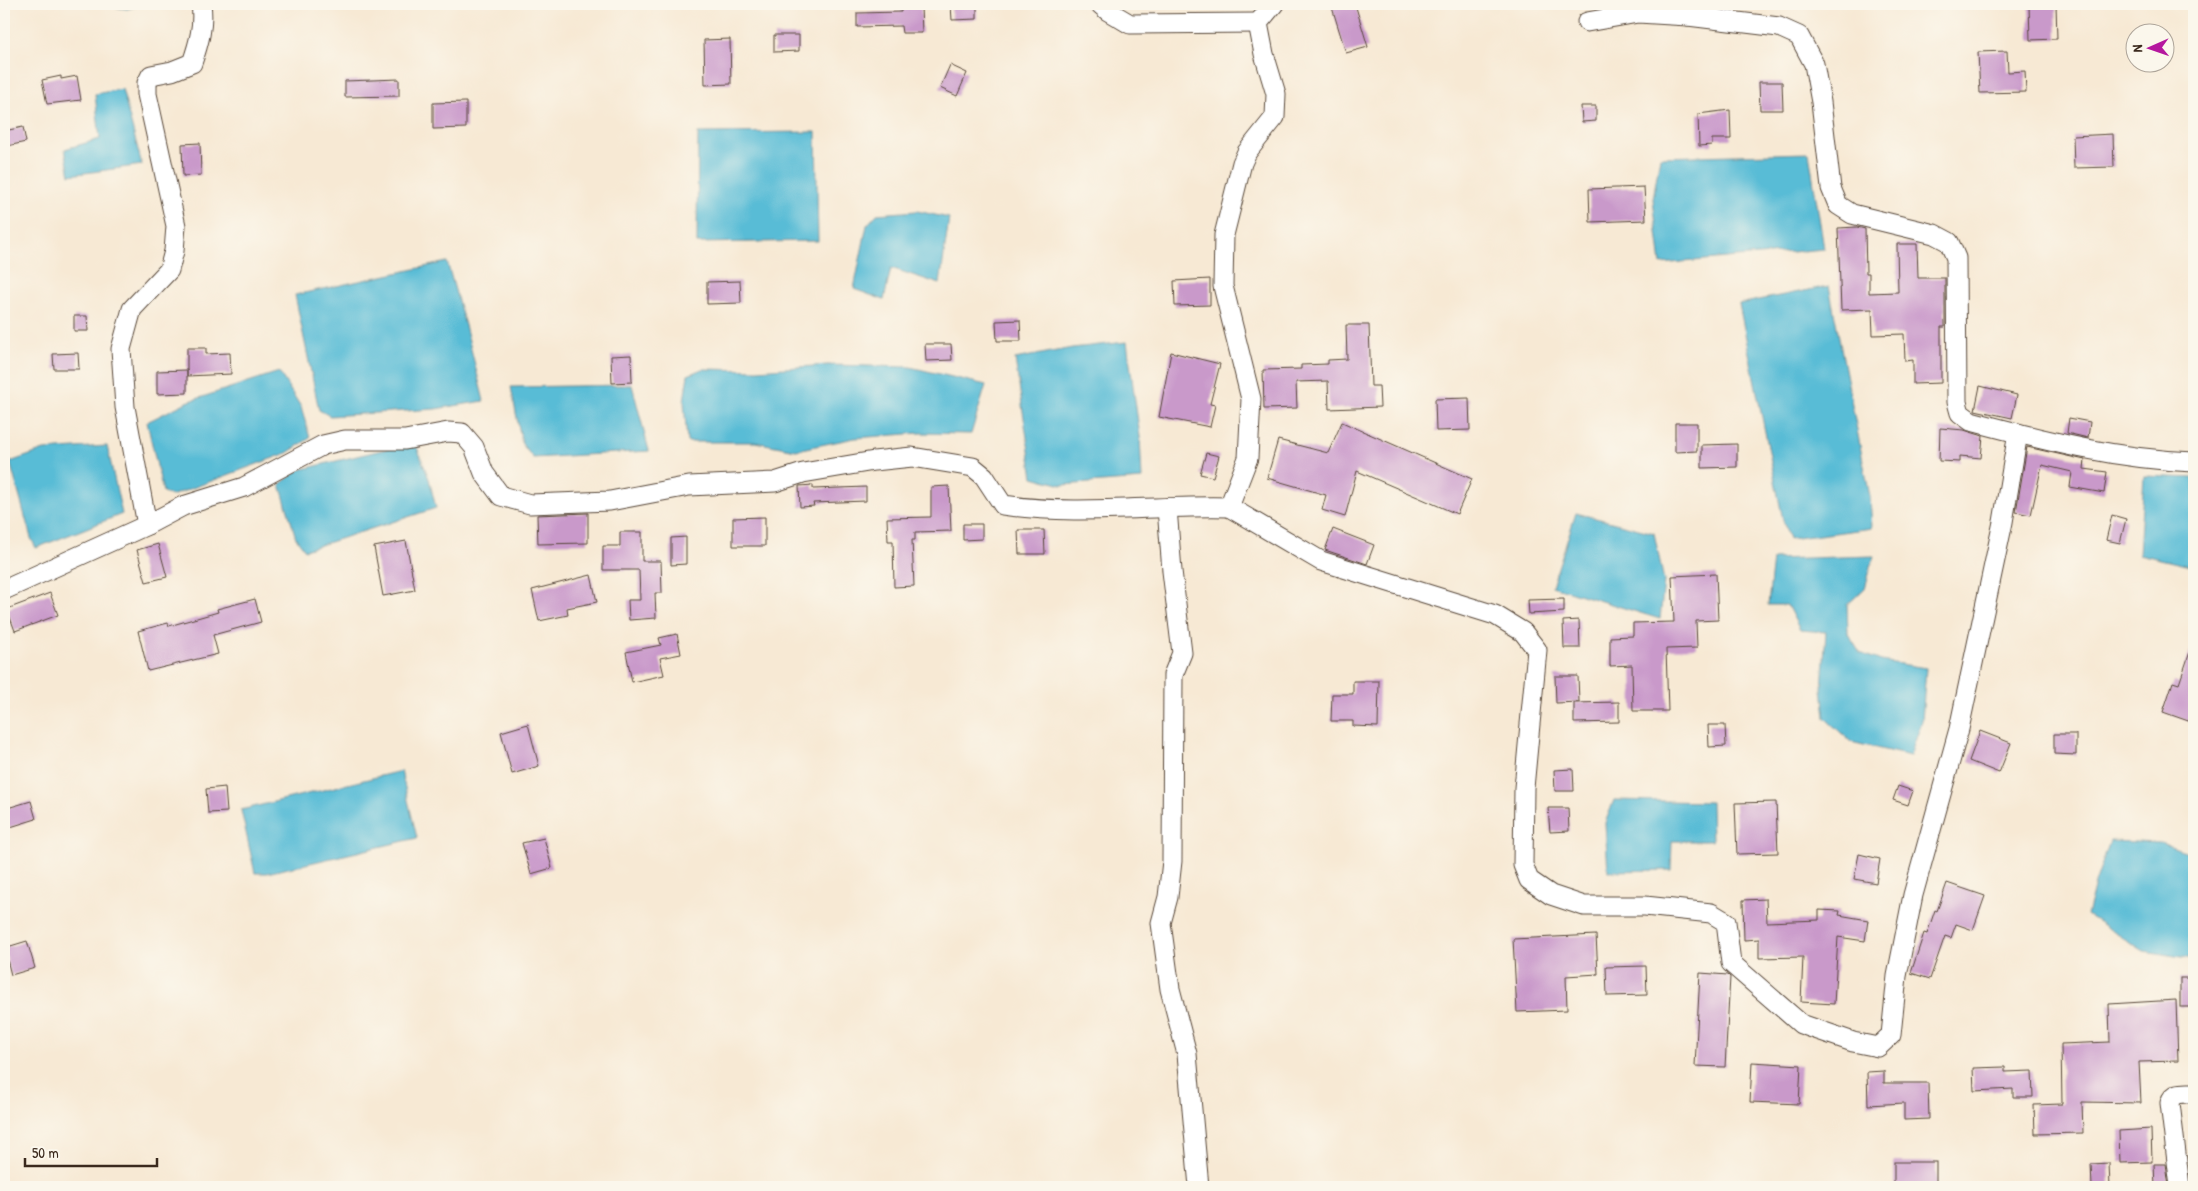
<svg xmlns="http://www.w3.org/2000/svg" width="2198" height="1191" font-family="'Patrick Hand',sans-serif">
<rect width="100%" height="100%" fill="#fbf7ec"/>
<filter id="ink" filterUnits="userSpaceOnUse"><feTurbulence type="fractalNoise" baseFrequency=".02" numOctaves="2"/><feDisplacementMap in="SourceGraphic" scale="10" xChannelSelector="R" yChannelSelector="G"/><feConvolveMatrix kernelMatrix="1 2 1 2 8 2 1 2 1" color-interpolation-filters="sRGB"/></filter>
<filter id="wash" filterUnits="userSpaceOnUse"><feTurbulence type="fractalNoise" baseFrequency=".0096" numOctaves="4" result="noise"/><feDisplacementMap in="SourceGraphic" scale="20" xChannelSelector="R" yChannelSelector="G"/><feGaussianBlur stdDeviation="1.12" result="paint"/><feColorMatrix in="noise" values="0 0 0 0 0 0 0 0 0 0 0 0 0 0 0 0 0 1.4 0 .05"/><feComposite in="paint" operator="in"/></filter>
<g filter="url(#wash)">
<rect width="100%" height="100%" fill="#f7e9d4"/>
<g fill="#58bcd6" stroke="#4a737a">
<path d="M95,4H145L127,9Z"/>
<path d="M122,89L142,165L70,175L65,149L100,139L95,94Z"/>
<path d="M816,132L818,241L697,243L698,133Z"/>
<path d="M1809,153L1824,249L1661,264L1653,199L1660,157Z"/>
<path d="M917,211L949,218L940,284L891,268L884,300L854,289L867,225L877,214Z"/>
<path d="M447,262L466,329L484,401L435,409L330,416L319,410L295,295Z"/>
<path d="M1829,286L1870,497L1872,528L1789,539L1783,520L1739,304Z"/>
<path d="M1127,342L1140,437L1142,479L1062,485L1033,477L1015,359L1072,348Z"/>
<path d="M828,365L910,367L986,385L971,434L920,433L855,438L796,450L755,442H687L684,401L688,375L702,369L757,370Z"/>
<path d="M279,372L301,407L310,438L287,453L171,496L163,492L147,422L187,402Z"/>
<path d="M632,385L649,451L533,458L522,444L511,387Z"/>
<path d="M415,442L429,479L436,508L305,550L296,538L280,484L299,470Z"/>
<path d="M107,446L122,514L36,548L31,538L10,462L44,450Z"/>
<path d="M2144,476L2194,478V567L2139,554Z"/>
<path d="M1576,513L1654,533L1664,581L1660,619L1552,586Z"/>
<path d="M1874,556L1865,588L1847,605L1848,634L1860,653L1881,661L1926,668L1922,721L1910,756L1851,742L1825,718L1822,688L1826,632L1800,630L1787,605H1768L1773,559Z"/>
<path d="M401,771L417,838L267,873H255L241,810Z"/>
<path d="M1614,800L1711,802L1712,841H1672L1671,870L1608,871L1605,823Z"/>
<path d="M2110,841L2161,843L2194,854V959L2144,951L2087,915L2095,884Z"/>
</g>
<g id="blocks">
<g fill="#c999ca">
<path d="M962,4H977V19L952,20L951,5Z"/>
<path d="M1331,4H1355L1368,47L1346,53Z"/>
<path d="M2056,4L2057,39L2030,40L2029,5Z"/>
<path d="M921,6L922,33H902L901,26L857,27V13L901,12V7Z"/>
<path d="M774,35H799V51L774,52Z"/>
<path d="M730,39L731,84L705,85L704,40Z"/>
<path d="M2007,51L2008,72L2025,71L2026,92L1980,93L1978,52Z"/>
<path d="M950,65L967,73L957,96L940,88Z"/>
<path d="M61,76V79L77,76L81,100L47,104L42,80Z"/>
<path d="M399,79V96L345,97V81Z"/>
<path d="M1759,82H1782L1783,110H1760Z"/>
<path d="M466,102V128L433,129V103Z"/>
<path d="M1581,106H1596V121L1582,122Z"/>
<path d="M1730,110L1731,139H1712V145L1699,146L1698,114Z"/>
<path d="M23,127L26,142L7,146L4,131Z"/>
<path d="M2113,134L2114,167L2074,168L2073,136Z"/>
<path d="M200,143L201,175L183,176L182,144Z"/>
<path d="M1644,187L1646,220L1590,222L1589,189Z"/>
<path d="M1857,227L1865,229L1866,273H1869V293L1898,292L1897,244H1917L1918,278H1945V327H1941V383L1913,384V360L1905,361L1904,334L1873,335L1872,309L1841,310L1838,228Z"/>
<path d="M1210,279V305L1175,306L1174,281Z"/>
<path d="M740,281L741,303L707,304V282Z"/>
<path d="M74,316H87L88,331H74Z"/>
<path d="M1020,320L1021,341H997L996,321Z"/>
<path d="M1346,325H1369L1371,386H1379L1380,407L1329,409L1328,381L1296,382L1297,408L1264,409L1263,370L1301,369V365L1328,364V360L1347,359Z"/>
<path d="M925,344H951L952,360L926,361Z"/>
<path d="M187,348H206V354L230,353L231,374L187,376Z"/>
<path d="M1171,352L1220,364L1210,404L1215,405L1210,427L1159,417Z"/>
<path d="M78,353L79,369H54L53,354Z"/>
<path d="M631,355L632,382L612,383L611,356Z"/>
<path d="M187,370V393L157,394V371Z"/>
<path d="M1980,386L2017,395L2012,418L1975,410Z"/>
<path d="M1469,398L1470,430L1436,431L1435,399Z"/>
<path d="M2069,418L2090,422L2088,438L2067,433Z"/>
<path d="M1342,422L1472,479L1457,514L1357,471L1345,517L1322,510L1326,495L1267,478L1278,440L1328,453Z"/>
<path d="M1675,423H1697V451L1675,452Z"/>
<path d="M1940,428L1964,430L1983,436L1981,458L1960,456V462L1939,461Z"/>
<path d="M1737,444V467L1702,468V445Z"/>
<path d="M2027,447L2085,460L2084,469L2107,472L2104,493L2070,487L2072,472L2042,465L2031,515L2016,512Z"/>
<path d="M1206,453L1219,456L1213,477L1200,474Z"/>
<path d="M813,485V489L866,487V501L813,503L814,506L800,507L799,486Z"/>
<path d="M949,486L951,531L915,532V540H912L914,586L894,587L893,541H888L887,518L931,517V487Z"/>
<path d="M588,513V543L538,544L537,515Z"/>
<path d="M2112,515L2126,519L2120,543L2106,540Z"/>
<path d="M765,517V546H733V518Z"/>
<path d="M963,524H982V539L963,540Z"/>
<path d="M1333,529L1374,545L1367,564L1325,550Z"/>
<path d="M1018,530H1044L1045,554H1019Z"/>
<path d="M620,532H642V561H661L662,593H655L656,618L629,620L628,600H640L639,570H603V546H620Z"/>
<path d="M686,537V564L671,565V538Z"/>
<path d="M406,541L415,590L383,596L374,547Z"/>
<path d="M158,544L167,577L146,582L137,550Z"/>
<path d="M1716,574L1718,620L1696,621L1697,648L1666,649L1668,711H1633L1632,665L1610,666V637L1633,636V623L1674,622L1672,576Z"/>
<path d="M591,575L597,602L567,608L568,615L539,621L532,590Z"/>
<path d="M50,593L58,615L15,631L7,609Z"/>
<path d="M255,599L261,622L213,635L218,654L148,671L138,631L168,623L169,626L218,612L217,609Z"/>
<path d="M1564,599V612L1529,614L1528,600Z"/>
<path d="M1579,620L1580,648H1564L1563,621Z"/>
<path d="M677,634L681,654L660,658L664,675L632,682L626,652L661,645L659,638Z"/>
<path d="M2192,646H2194V723L2163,712L2173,682L2179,684Z"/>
<path d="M1555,676H1578L1579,702L1556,703Z"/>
<path d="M1353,681H1379L1378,727L1353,726V721H1331L1332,694H1353Z"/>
<path d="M1619,702V722L1574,723V703Z"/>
<path d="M528,724L539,766L512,774L501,732Z"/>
<path d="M1708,725H1725L1726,746L1709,747Z"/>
<path d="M1980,731L2011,743L1999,773L1969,761Z"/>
<path d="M2054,734H2076V755L2054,754Z"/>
<path d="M1573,769L1574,791H1555L1554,770Z"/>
<path d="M1898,786L1913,791L1908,805L1893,800Z"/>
<path d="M225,787L227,812L208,813L206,789Z"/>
<path d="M31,801L36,819L4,829V809Z"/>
<path d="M1776,802L1778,853L1737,854L1735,803Z"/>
<path d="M1548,808H1568L1569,831L1550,832Z"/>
<path d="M544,838L552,868L531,874L522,843Z"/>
<path d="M1859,854L1880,859L1876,883L1854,879Z"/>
<path d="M1947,883L1985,896L1973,930L1956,924L1951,938L1945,936L1930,979L1911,973L1924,933L1927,934L1935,910L1937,911Z"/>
<path d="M1766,899L1767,922L1819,920V910L1840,911L1839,915L1868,920L1865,941L1838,937L1834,1004L1801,1002L1803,957L1759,958V939L1744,940L1743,900Z"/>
<path d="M1596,935L1598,974L1566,976L1567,1010L1517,1012L1513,939Z"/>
<path d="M27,941L35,968L11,975L4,948Z"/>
<path d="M1646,966L1647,995L1607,996L1606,967Z"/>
<path d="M1700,973L1728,975L1730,977L1725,1067L1695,1066Z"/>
<rect x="2180" y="978" width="14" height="29"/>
<path d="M2176,1000L2178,1061L2139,1062L2141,1103L2082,1102L2083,1133L2035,1134L2034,1105L2062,1104L2061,1044L2110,1042L2109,1004Z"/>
<path d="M1752,1062L1801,1065L1799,1104L1750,1102Z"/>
<path d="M2005,1067V1072L2032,1071L2033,1097H2013V1089L1974,1091L1973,1068Z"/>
<path d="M1884,1071V1083H1928L1929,1119L1904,1120V1103L1868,1105L1867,1072Z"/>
<path d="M2151,1129L2152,1162L2120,1163L2119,1131Z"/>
<rect x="1894" y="1162" width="42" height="25"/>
<path d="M2109,1163L2110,1187H2092L2091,1164Z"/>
<path d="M2154,1164H2166L2169,1187H2155Z"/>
</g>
</g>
</g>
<g filter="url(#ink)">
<use href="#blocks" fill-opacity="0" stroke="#574739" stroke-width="1"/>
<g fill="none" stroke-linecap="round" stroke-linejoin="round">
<g stroke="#574739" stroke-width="21">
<g id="street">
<path d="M1100,4L1108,11L1130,24L1258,23"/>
<path d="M1688,4V16L1779,27L1799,36L1814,64L1821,102L1831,188L1838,205L1852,214L1934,234L1949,242L1956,258L1957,402L1960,413L1971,421C2047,441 2115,459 2194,462"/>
<path d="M1587,22L1638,13L1688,16"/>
<path d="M1229,507L1321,561L1495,615L1523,632L1537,650L1524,788L1523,865L1529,880L1551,895L1584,906H1645L1711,913L1726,922L1731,963L1801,1024L1853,1042L1878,1047L1891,1035L1897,976L1913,895L1959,729L2003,522L2018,433"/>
<path d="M1167,508L1172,571L1182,653L1173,675L1172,861L1168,897L1161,923L1170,989L1187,1054L1199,1187"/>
<path d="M147,525L125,407L121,349L132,309L169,270L174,251L176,226L147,94V83L151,75L172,71L192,63C199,43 204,25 201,4"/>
<path d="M4,590L147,525L183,506L244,487L323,445L345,440H405L448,432L462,433L474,447L484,473L501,496L530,504L610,501L689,486L775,482L803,473L874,461L912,457L973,467L984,476L1003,505C1078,516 1154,505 1229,507L1248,458L1251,399L1223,286L1224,235L1242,163L1247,152L1275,117L1276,94L1264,54L1258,23L1274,4"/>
<path d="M2180,1187L2170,1103C2173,1091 2184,1093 2194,1093"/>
</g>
</g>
<use href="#street" stroke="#fff" stroke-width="19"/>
</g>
</g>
<rect width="2198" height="1191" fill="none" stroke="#fbf7ec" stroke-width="20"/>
<g transform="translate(2150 48) rotate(268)"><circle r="24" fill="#fbf7ec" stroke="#aea59a"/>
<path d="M0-4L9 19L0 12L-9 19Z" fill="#b5179e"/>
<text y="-8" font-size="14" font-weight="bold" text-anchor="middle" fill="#3b2a1e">N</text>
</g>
<path d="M25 1158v8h132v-8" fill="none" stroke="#3b2a1e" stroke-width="2.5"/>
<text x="32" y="1158" font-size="15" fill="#3b2a1e" stroke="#fbf7ec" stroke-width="4" paint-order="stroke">50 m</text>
</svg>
